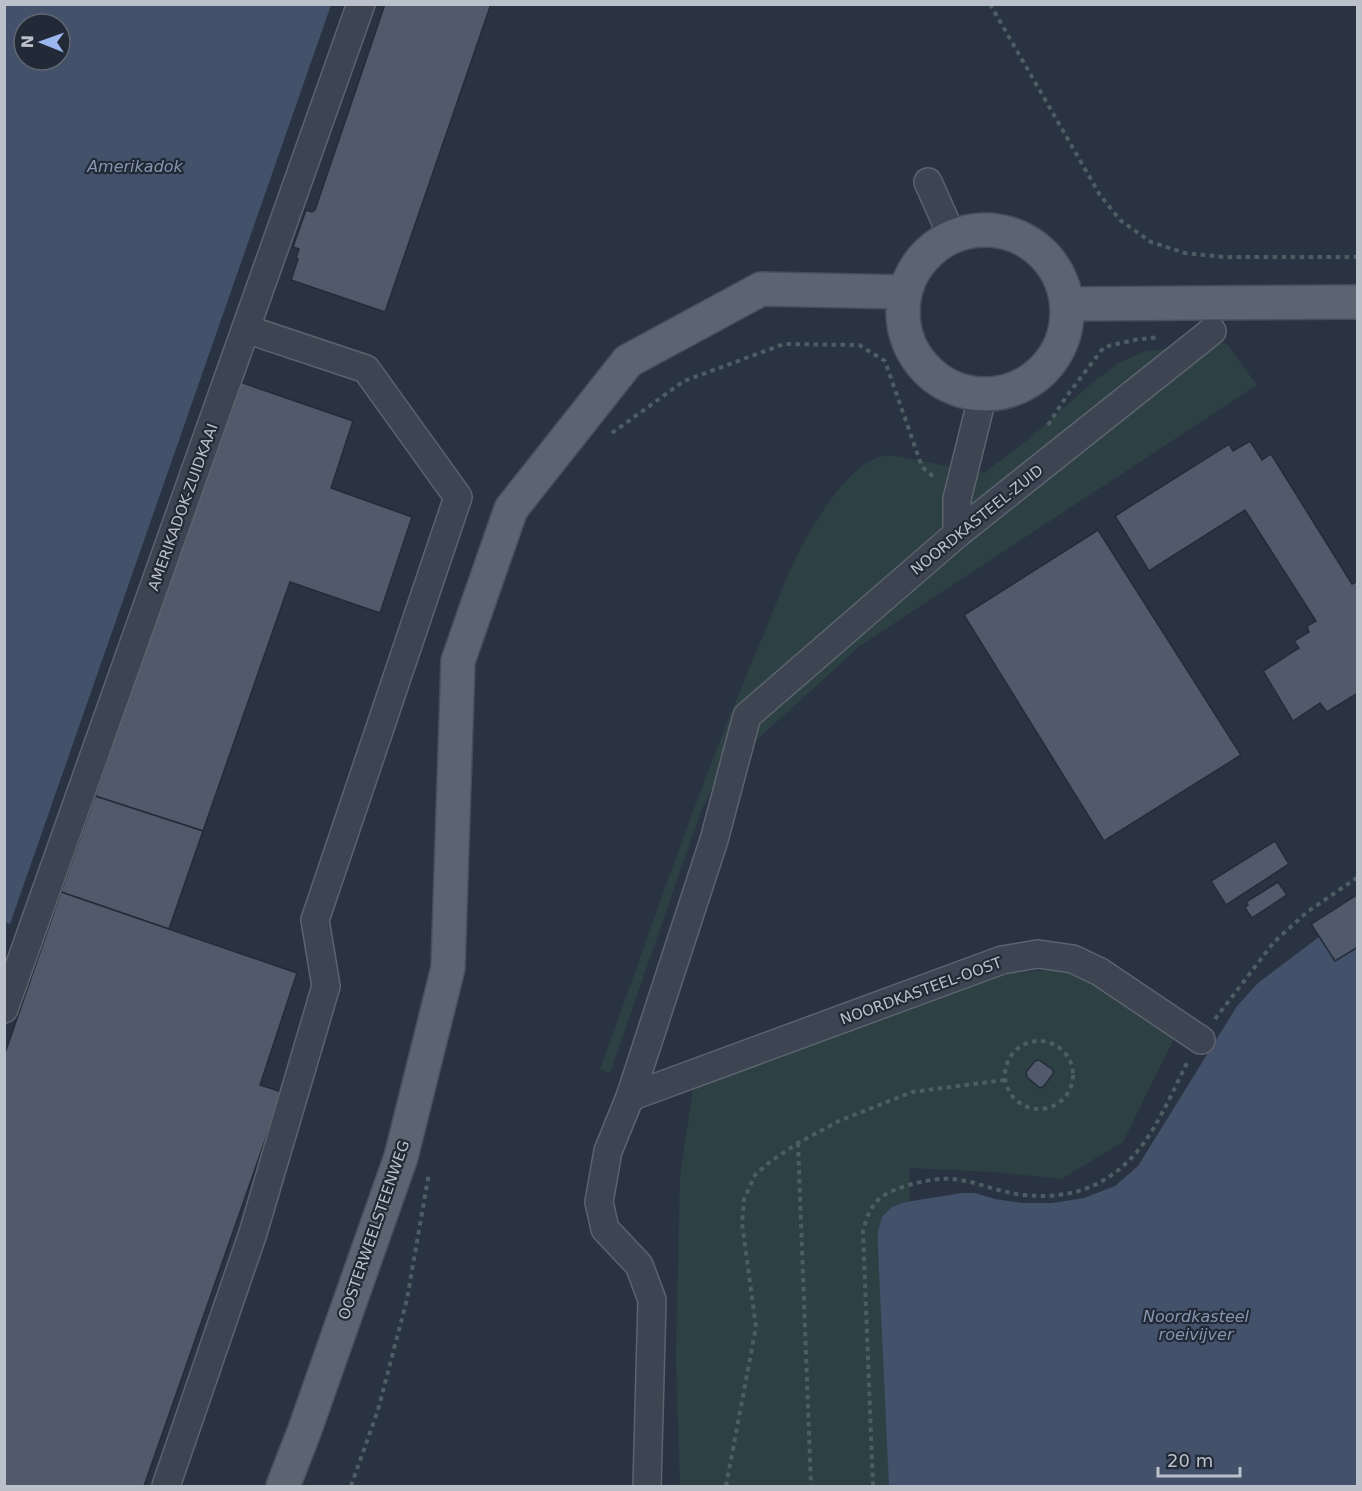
<svg xmlns="http://www.w3.org/2000/svg" width="1362" height="1491" font-family="'DejaVu Sans',sans-serif">
<rect width="100%" height="100%" fill="#2a3342"/>
<g fill="#2d4144">
<path d="M1226,343L1257,385L861,645L728,766L712,788L700,814L610,1073L600,1069C650,933 696,794 753,660C772,616 790,563 815,523C830,499 859,457 889,455L984,473L1029,439L1092,383L1117,364L1145,351Z"/>
<path d="M1071,968L1176,1034L1123,1142L1061,1179L995,1172L909,1168L919,1486H680L676,1360L680,1176L693,1089L994,975Z"/>
</g>
<g fill="#43516b" fill-rule="evenodd">
<path d="M4,5H331L10,924L4,922ZM24,24H60V60H24Z"/>
<path d="M1357,908V1486H889L878,1249V1232L882,1217L892,1207L906,1202L962,1193H975L995,1199L1022,1203H1052L1084,1198L1115,1186L1138,1166L1237,1006L1258,983Z"/>
</g>
<g fill="#515a6a" stroke="#252c39" stroke-width="1.5">
<path d="M385,4H491L385,312L291,280L298,259L296,258L299,249L293,247L306,210L312,212L315,210Z"/>
<path d="M237,381L353,421L331,488L412,517L380,613L290,582L203,831L95,796Z"/>
<path d="M1250,441L1262,460L1271,454L1352,584L1358,581V693L1327,712L1320,703L1293,721L1263,671L1299,648L1294,641L1309,632L1307,626L1316,621L1245,510L1149,571L1115,516L1229,444L1233,451Z"/>
<path d="M1098,530L1241,755L1104,841L964,615Z"/>
<path d="M95,796L203,831L169,929L61,892Z"/>
<path d="M1275,841L1289,864L1226,905L1211,881Z"/>
<path d="M1278,882L1287,895L1252,918L1245,908L1248,905L1246,902Z"/>
<path d="M61,892L297,973L260,1085L282,1092L144,1486H4V1056Z"/>
<path d="M1358,894V947L1335,961L1311,924Z"/>
<path d="M1039,1060L1053,1070V1074L1044,1086L1040,1088L1027,1077L1026,1072L1035,1061Z"/>
</g>
<g fill="none" stroke-linecap="round" stroke-linejoin="round">
<g stroke="#5c636f" stroke-width="30">
<g id="minor">
<path d="M928,182L952,236"/>
<path d="M957,534V499L983,394"/>
<path d="M4,1009L361,4"/>
<path d="M630,1097L1002,960L1038,954L1073,959L1100,972L1201,1040"/>
<path d="M166,1486L253,1233L326,986L315,920L458,497L366,369L246,329"/>
<path d="M647,1486L652,1300L639,1265L605,1229L599,1202L608,1151L630,1097L714,840L747,716L957,534L1212,331"/>
</g>
</g>
<g stroke="#484e5b" stroke-width="36">
<g id="major">
<circle cx="985" cy="312" r="82"/>
<path d="M1068,304L1358,302"/>
<path d="M283,1486L304,1432L401,1157L448,968L458,661L511,509L628,361L761,289L905,292"/>
</g>
</g>
<g stroke="#4c5e62" stroke-width="4" stroke-dasharray="4.5 4.5" stroke-linecap="butt">
<path d="M990,4L1100,195L1120,220L1151,242L1185,253L1223,257H1358"/>
<path d="M1048,425L1066,397L1104,347L1134,340L1159,337"/>
<path d="M612,433L684,381L784,344L859,345L885,361L922,467L935,478"/>
<path d="M1215,1019L1274,942L1307,912L1358,877"/>
<circle cx="1039" cy="1075" r="34"/>
<path d="M798,1143L811,1486"/>
<path d="M351,1486L378,1410L407,1299L429,1173"/>
<path d="M726,1486L756,1327L742,1223L744,1199L755,1175L771,1161L798,1143L839,1121L912,1092L1005,1080"/>
<path d="M873,1486L863,1232C866,1219 869,1209 879,1199C892,1187 934,1177 952,1179C977,1181 1000,1193 1024,1195C1053,1198 1083,1194 1107,1178C1148,1153 1166,1104 1187,1063"/>
</g>
<use href="#minor" stroke="#3e4552" stroke-width="27"/>
<use href="#major" stroke="#5c6471" stroke-width="33"/>
</g>
<g text-anchor="middle" dominant-baseline="central" stroke-width="4.5" stroke-linejoin="round" paint-order="stroke">
<g font-size="15" fill="#bbc1cb" stroke="#232a37">
<text transform="translate(183 507) rotate(-70)">AMERIKADOK-ZUIDKAAI</text>
<text transform="translate(977 520) rotate(-39)">NOORDKASTEEL-ZUID</text>
<text transform="translate(921 991) rotate(-20)">NOORDKASTEEL-OOST</text>
<text transform="translate(374 1230) rotate(-71)">OOSTERWEELSTEENWEG</text>
</g>
<g font-size="16" font-style="italic" fill="#8695b0" stroke="#232a37">
<text x="135" y="166">Amerikadok</text>
<text x="1196" y="1316">Noordkasteel<tspan x="1196" dy="18">roeivijver</tspan></text>
</g>
</g>
<rect width="1362" height="1491" fill="none" stroke="#bbc1cb" stroke-width="12"/>
<g transform="translate(42 42) rotate(271)"><circle r="28" fill="#232a37" stroke="#606672" stroke-width="1.5"/>
<path d="M0-4.5L10 22L0 15L-10 22Z" fill="#9cb7f0"/>
<text y="-9" font-size="16" font-weight="bold" text-anchor="middle" fill="#bbc1cb">N</text>
</g>
<path d="M1158 1467v9h82v-9" fill="none" stroke="#bbc1cb" stroke-width="3"/>
<text x="1167" y="1467" font-size="18" fill="#bbc1cb" stroke="#232a37" stroke-width="4.5" paint-order="stroke">20 m</text>
</svg>
